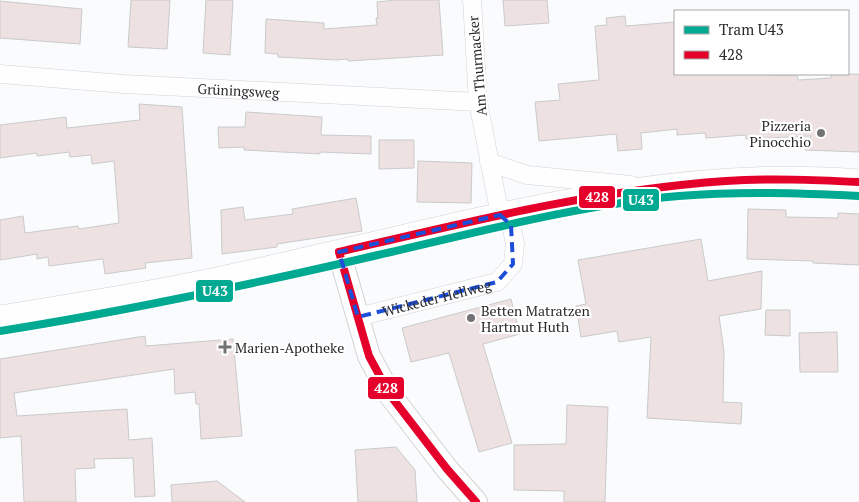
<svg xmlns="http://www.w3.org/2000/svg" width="859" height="502" font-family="'PT Serif',serif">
<rect width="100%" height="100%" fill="#fafbfd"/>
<g fill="#ede1e1" stroke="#cbcacb">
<path d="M131,0H170L167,49L128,47Z"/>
<path d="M206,0H233L230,55L203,53Z"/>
<path d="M395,0H439L443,55L348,61V59L337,60L278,57V54L265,53L266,19L324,23V29L377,25L376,18H378L377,2Z"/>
<path d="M503,0H547L549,23L505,26Z"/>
<path d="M0,1L82,9L80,44L0,38Z"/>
<path d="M625,16L626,26L675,22V74H769V75H797L798,80L831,78V75L836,74H859V152L805,150L811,136L746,139V135L706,138L705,133L677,135V129L641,133L642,149L618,151L616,134L539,141L535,102L560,100L558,84L599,80L595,26L607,25L606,18Z"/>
<path d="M139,104L182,107L192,258L145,263L146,268L105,274L103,259L49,266L48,257L37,259V254L0,260V220L23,216L25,233L78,226L79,229L119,223L114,161L92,164L91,155L70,157L69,152L37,156V153L0,158V125L66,117L67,128L140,120Z"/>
<path d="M246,112L322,117L321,135L371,136V154L320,152V154L244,150V147L219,148L218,127H245Z"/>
<path d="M379,140H414V168L379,169Z"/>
<path d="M418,161L472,163L471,203L417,202Z"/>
<path d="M356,198L362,231L277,244V247L222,254L221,210L243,207L245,220L293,214L292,209Z"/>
<path d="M748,209L786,210V217L838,218V213L859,214V265L813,263V261L747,259Z"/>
<path d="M701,239L708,281L762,271L761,309L719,316L724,352L723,402L742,403L741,424L647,418L651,337L619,342L617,331L581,337L576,306L586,304L578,260Z"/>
<path d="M511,299L520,334L483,344L512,443L479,452L449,353L411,362L402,328Z"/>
<path d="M766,310H790V336L765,335Z"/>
<path d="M837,332L838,372H800L799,333Z"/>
<path d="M145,336L146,346L233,339L242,436L201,439L199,404H196L195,392L175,394L174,369L14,393L17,416L127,409L129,440L152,438L155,496L135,497L133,458L94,459L95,468L75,469L76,502H24L21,436L0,438V359Z"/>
<path d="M567,405L608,407L605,502H564V491L514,490V445L566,444Z"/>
<path d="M396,447L415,470L417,502H358L355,450Z"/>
<path d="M217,481L245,502H172L171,485Z"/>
</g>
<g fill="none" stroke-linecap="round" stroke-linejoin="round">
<g stroke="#d2d3d5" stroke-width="19">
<g id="minor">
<path id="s1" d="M0,74L124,84L478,102"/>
<path d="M489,162L527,175L631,185"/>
<path id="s2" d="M358,317L497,282L513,264L515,244L511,225L500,215L478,102L472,0"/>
</g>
</g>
<g stroke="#d2d3d5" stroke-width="24">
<path id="tertiary" d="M339,252L369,356L390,395L447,469L476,502"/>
</g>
<g stroke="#d2d3d5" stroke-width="26">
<path id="secondary" d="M0,318C61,308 121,299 182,287C235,277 287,264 340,252C511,213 682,167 859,182"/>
</g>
<use href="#minor" stroke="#fefeff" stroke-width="18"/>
<use href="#tertiary" stroke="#fefeff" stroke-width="22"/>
<use href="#secondary" stroke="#fefeff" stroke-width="25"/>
<g stroke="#fff" stroke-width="11">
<g id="bus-1">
<path d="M339,252C467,222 595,190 726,181C771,178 815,180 859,182"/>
<path d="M339,252L369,356L390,395L447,469L476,502"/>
</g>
</g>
<use href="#bus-1" stroke="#e4002b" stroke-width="8"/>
<g stroke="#fff" stroke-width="11">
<path id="tram-1" d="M0,331C127,311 253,284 378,255C478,232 578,205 679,196C740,191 799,193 859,196"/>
</g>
<use href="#tram-1" stroke="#00a991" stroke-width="8"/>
</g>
<path fill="none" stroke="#1d4ed8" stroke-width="4" stroke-dasharray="10 6" stroke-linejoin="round" d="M500,215L511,225L513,264L497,282L358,317L339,252Z"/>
<g fill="#737376" stroke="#fff" stroke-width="2">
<circle cx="821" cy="133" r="5"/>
<circle cx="471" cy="318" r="5"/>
<path d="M222.5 339.5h5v5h5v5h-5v5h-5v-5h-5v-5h5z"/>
</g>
<g text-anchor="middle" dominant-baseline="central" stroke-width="4.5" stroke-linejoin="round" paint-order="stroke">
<g font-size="14" fill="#2a2a2d" stroke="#fff">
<text transform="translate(477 66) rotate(-95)">Am Thurmacker</text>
<text stroke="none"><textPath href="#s1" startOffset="239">Grüningsweg</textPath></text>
<text stroke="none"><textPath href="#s2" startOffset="81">Wickeder Hellweg</textPath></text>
</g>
<g font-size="14" fill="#2a2a2d" stroke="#fff" text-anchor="start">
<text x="811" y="125" text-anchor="end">Pizzeria<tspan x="811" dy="16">Pinocchio</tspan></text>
<text x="481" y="310">Betten Matratzen<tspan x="481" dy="16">Hartmut Huth</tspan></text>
<text x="235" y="347">Marien-Apotheke</text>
</g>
</g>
<g stroke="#fff" stroke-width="2">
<rect x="578" y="185" width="38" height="24" rx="5" fill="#e4002b"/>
<rect x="622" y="188" width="38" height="24" rx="5" fill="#00a991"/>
<rect x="195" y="279" width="39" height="24" rx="5" fill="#00a991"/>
<rect x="367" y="376" width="38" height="24" rx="5" fill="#e4002b"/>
</g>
<g font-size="14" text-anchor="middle" font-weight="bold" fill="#fff">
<text x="597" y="202">428</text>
<text x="641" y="205">U43</text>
<text x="215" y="296">U43</text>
<text x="386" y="393">428</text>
</g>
<rect x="674" y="10" width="175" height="65" fill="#ffffff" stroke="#aaaaab"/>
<rect x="684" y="26" width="25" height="8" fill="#00a991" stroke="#aaaaab"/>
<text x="719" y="35" font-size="15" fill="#2a2a2d">Tram U43</text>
<rect x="684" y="51" width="25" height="8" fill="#e4002b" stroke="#aaaaab"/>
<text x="719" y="60" font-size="15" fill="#2a2a2d">428</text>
</svg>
